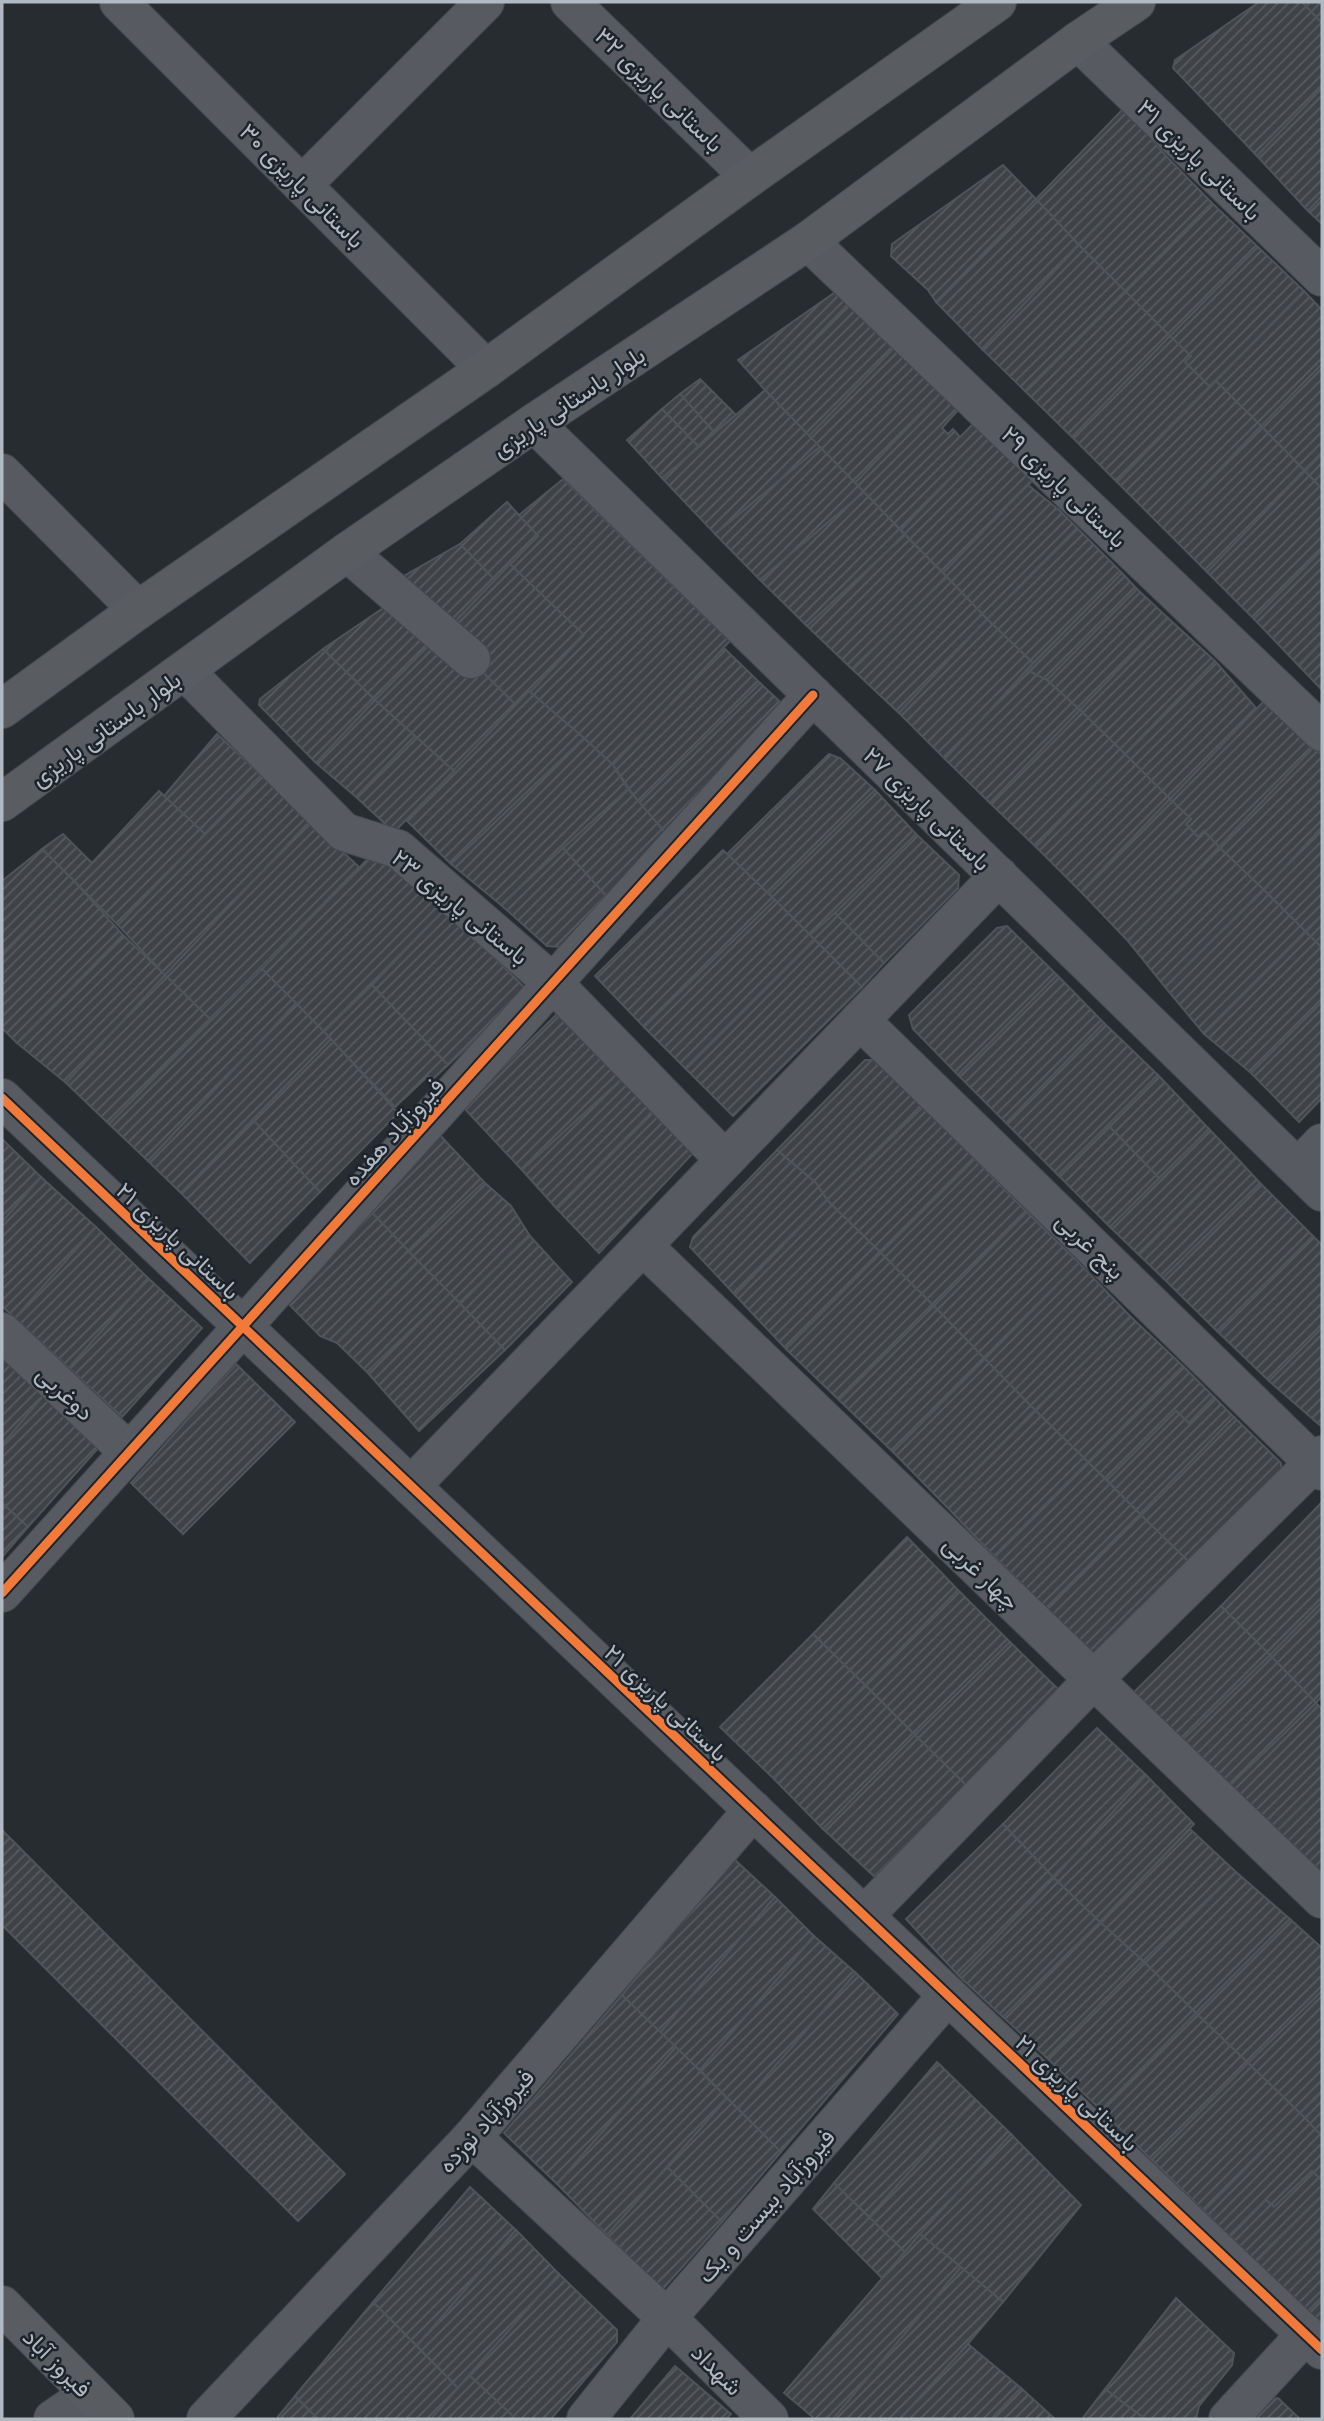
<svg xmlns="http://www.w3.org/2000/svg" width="1324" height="2421" font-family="'Open Sans',Vazirmatn,sans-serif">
<defs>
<pattern id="building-hatch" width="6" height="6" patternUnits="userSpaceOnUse" patternTransform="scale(1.75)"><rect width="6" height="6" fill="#3f4348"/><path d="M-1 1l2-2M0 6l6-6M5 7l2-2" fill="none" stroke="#585c61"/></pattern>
</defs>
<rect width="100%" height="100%" fill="#272c31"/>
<g fill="url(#building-hatch)" stroke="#4f5459" stroke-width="2">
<path d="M1259,2H1302L1322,23V88L1257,156L1173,68L1175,60Z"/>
<path d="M1302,2H1322V23Z"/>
<path d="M1322,88V196L1308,211L1257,156Z"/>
<path d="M1125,107L1166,156L1079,245L1036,199Z"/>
<path d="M1166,156L1212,203L1125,291L1079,245Z"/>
<path d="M1003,165L1036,199L936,302L928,290L891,256L892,244Z"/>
<path d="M1322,196V224L1308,211Z"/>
<path d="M1036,199L1079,245L982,349L936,302Z"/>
<path d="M1212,203L1258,247L1170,336L1125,291Z"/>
<path d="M1079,245L1125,291L1025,391L982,349Z"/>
<path d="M1258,247L1304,291L1210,387L1185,362L1191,356L1170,336Z"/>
<path d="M1125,291L1170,336L1072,437L1025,391Z"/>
<path d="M1304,291L1322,310V364L1261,426L1216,381Z"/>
<path d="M834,293L849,303L765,390L738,360Z"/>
<path d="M849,303L895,347L809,436L765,390Z"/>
<path d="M1170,336L1191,356L1185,362L1210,387L1117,482L1072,437Z"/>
<path d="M895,347L942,392L855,483L809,436Z"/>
<path d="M1322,364V454L1305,471L1261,426Z"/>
<path d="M700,379L736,415L714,432L680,394Z"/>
<path d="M1216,381L1261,426L1163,528L1117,482Z"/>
<path d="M765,390L820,447L715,534L662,478Z"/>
<path d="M942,392L959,409L942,428L948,434L953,429L960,437L974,423L989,438L901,530L855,483Z"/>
<path d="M680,394L714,432L699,447L662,409Z"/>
<path d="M662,409L699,447L662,478L627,440Z"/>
<path d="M1261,426L1305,471L1207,572L1163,528Z"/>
<path d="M989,438L1033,480L943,573L901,530Z"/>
<path d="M820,447L864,492L760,580L715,534Z"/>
<path d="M1322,454V489L1305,471Z"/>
<path d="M1305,471L1322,489V550L1254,619L1207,572Z"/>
<path d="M563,479L730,641L613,765L529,691L584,635L510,564L538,536L519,515Z"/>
<path d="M1028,485L1059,510L1077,528L987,619L943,573Z"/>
<path d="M864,492L905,535L807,626L760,580Z"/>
<path d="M507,502L538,536L495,580L460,544Z"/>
<path d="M1077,528L1122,573L1033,663L987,619Z"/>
<path d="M905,535L947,577L852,669L807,626Z"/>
<path d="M460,544L495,580L452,625L402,577Z"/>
<path d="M1322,550V642L1299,666L1254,619Z"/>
<path d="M510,564L584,635L517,706L448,639L452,625Z"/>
<path d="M1122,573L1137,589L1047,680L1027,670Z"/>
<path d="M947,577L987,619L899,713L852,669Z"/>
<path d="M1137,589L1168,618L1080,710L1047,680Z"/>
<path d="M392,602L433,641L375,700L323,649Z"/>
<path d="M1168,618L1215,661L1125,754L1080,710Z"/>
<path d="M987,619L1033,663L945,759L899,713Z"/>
<path d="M442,632L517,706L454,771L375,700Z"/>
<path d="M1322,642V690L1299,666Z"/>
<path d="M724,648L760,683L639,803L613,765Z"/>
<path d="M323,649L375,700L316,763L259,705L260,699Z"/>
<path d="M1215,661L1257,709L1170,799L1125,754Z"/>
<path d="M1027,670L1047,680L1080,710L990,803L945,759Z"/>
<path d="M760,683L789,710L672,840L639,803Z"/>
<path d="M529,691L584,738L451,864L406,820Z"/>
<path d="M1266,699L1314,747L1219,847L1204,831L1198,837L1186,824L1191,819L1170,799Z"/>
<path d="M375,700L415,736L356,797L316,763Z"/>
<path d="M1080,710L1125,754L1036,847L990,803Z"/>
<path d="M217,734L261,775L205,834L164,796Z"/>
<path d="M415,736L454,771L394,832L356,797Z"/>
<path d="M584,738L613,765L628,789L501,905L451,864Z"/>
<path d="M1314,747L1322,755V827L1264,890L1219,847Z"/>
<path d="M829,754L840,758L875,790L769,894L727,854Z"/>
<path d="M1125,754L1170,799L1081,892L1036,847Z"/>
<path d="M261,775L310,821L165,975L118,925Z"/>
<path d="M628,789L676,845L609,899L563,848Z"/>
<path d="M875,790L916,834L835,913L810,935L769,894Z"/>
<path d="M159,791L205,834L118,925L42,849L63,834L92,863Z"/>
<path d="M1170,799L1191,819L1186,824L1198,837L1204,831L1219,847L1128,941L1081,892Z"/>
<path d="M310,821L359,867L210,1019L165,975Z"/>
<path d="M1322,827V915L1306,932L1264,890Z"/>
<path d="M916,834L959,875L958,888L884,963L835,913Z"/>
<path d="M380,846L445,909L324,1032L262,969Z"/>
<path d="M1219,847L1264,890L1165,987L1128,941Z"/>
<path d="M563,848L609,899L560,947L547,946L501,905Z"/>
<path d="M42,849L74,881L2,956V881Z"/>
<path d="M723,850L775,900L644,1027L595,976Z"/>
<path d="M74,881L123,935L17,1043L2,1028V956Z"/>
<path d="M1264,890L1306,932L1204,1034L1165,987Z"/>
<path d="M775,900L815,940L686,1069L644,1027Z"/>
<path d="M445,909L527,990L448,1065L372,985Z"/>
<path d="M835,913L884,963L862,987L810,935Z"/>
<path d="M1322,915V948L1306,932Z"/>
<path d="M1007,926L1057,975L958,1075L913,1029L909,1015L997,928Z"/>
<path d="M1306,932L1322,948V1002L1251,1073L1204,1034Z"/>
<path d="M123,935L165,975L66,1083L17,1043Z"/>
<path d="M815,940L862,987L733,1116L686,1069Z"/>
<path d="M262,969L296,1003L148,1161L109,1124Z"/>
<path d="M165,975L210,1019L109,1124L66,1083Z"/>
<path d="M1057,975L1104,1023L1006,1123L958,1075Z"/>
<path d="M372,985L448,1065L432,1080L428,1076L395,1107L324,1032Z"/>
<path d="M1322,1002V1098L1299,1122L1251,1073Z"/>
<path d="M296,1003L331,1039L181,1193L148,1161Z"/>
<path d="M560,1011L624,1077L522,1170L463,1107Z"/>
<path d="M1104,1023L1158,1075L1058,1175L1006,1123Z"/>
<path d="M331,1039L398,1113L320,1192L253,1120Z"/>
<path d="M865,1060H877L923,1107L827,1200L816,1183L777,1150Z"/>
<path d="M1158,1075L1209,1129L1159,1178L1108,1125Z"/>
<path d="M624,1077L659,1107L557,1209L522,1170Z"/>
<path d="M659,1107L695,1151L599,1253L557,1209Z"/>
<path d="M923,1107L975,1159L881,1253L827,1200Z"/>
<path d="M253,1120L320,1192L250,1263L181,1193Z"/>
<path d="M1108,1125L1159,1178L1110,1227L1058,1175Z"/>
<path d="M1209,1129L1236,1157L1138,1254L1110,1227Z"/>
<path d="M436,1131L484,1182L409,1252L362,1202Z"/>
<path d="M2,1139L41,1177L2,1222Z"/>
<path d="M777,1150L816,1183L827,1200L735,1295L690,1247L693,1237Z"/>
<path d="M1236,1157L1260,1183L1163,1278L1138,1254Z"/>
<path d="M975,1159L1027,1212L934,1306L881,1253Z"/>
<path d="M41,1177L96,1227L15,1318L2,1306V1222Z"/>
<path d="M484,1182L511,1206L530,1236L459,1303L409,1252Z"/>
<path d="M1260,1183L1313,1236L1217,1331L1163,1278Z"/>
<path d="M827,1200L881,1253L786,1349L735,1295Z"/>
<path d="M362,1202L418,1261L337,1343L320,1336L276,1291Z"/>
<path d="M1027,1212L1079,1263L985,1359L934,1306Z"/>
<path d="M96,1227L148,1278L69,1368L15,1318Z"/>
<path d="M530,1236L572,1282L505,1350L459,1303Z"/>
<path d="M1313,1236L1322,1245V1328L1269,1381L1217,1331Z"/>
<path d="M881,1253L934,1306L839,1400L786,1349Z"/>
<path d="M418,1261L450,1293L367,1372L337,1343Z"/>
<path d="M1079,1263L1131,1317L1035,1410L985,1359Z"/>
<path d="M148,1278L202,1328L122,1417L69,1368Z"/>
<path d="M450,1293L505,1350L419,1431L367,1372Z"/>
<path d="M934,1306L985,1359L893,1452L839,1400Z"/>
<path d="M1131,1317L1183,1366L1088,1462L1035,1410Z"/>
<path d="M1322,1328V1427L1269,1381Z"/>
<path d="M2,1355L44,1395L2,1445Z"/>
<path d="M985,1359L1035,1410L943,1503L893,1452Z"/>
<path d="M236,1364L295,1422L183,1534L131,1483Z"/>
<path d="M1183,1366L1214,1397L1189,1423L1176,1411L1107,1480L1088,1462Z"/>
<path d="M44,1395L100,1446L28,1527L2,1503V1445Z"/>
<path d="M1214,1397L1234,1417L1140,1514L1107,1480L1176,1411L1189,1423Z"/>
<path d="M1035,1410L1088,1462L994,1556L943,1503Z"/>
<path d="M1234,1417L1281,1463V1472L1190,1563L1140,1514Z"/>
<path d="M1088,1462L1140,1514L1046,1608L994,1556Z"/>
<path d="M1322,1502V1602L1270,1655L1221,1606Z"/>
<path d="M2,1503L28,1527L2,1557Z"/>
<path d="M1140,1514L1190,1563L1101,1653L1089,1652L1046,1608Z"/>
<path d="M907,1537L958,1590L865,1685L813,1634Z"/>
<path d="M958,1590L1010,1642L915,1735L865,1685Z"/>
<path d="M1322,1602V1696L1316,1703L1270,1655Z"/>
<path d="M1221,1606L1270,1655L1172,1750L1126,1700Z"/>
<path d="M813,1634L865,1685L774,1779L720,1727Z"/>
<path d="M1010,1642L1058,1689L968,1787L915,1735Z"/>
<path d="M1270,1655L1316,1703L1219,1796L1172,1750Z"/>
<path d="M865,1685L915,1735L823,1829L774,1779Z"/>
<path d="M1316,1703L1322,1709V1786L1276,1832L1219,1796Z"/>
<path d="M1097,1728L1146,1775L1054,1878L1003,1824Z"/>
<path d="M915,1735L968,1787L877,1879L823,1829Z"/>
<path d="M1146,1775L1194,1824L1100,1922L1054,1878Z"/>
<path d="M1322,1786V1879L1276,1832Z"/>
<path d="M1003,1824L1054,1878L959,1976L906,1919Z"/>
<path d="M1190,1829L1236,1872L1143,1961L1100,1922Z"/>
<path d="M2,1830L345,2174L298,2221L2,1925Z"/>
<path d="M733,1858L775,1897L660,2033L622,1995Z"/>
<path d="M1236,1872L1290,1919L1196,2013L1143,1961Z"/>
<path d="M1054,1878L1100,1922L1003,2017L959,1976Z"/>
<path d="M775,1897L814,1936L700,2070L660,2033Z"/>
<path d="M1290,1919L1322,1948V1991L1248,2063L1196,2013Z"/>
<path d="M1100,1922L1143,1961L1047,2058L1003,2017Z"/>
<path d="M814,1936L856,1973L738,2109L700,2070Z"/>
<path d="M1143,1961L1196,2013L1101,2110L1047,2058Z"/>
<path d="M856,1973L898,2014L781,2152L738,2109Z"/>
<path d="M1322,1991V2092L1300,2113L1248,2063Z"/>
<path d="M622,1995L676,2047L557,2184L504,2133Z"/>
<path d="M1196,2013L1248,2063L1152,2160L1101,2110Z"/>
<path d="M676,2047L727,2098L607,2235L557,2184Z"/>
<path d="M937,2062L975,2099L869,2217L834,2183Z"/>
<path d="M1248,2063L1300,2113L1204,2211L1152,2160Z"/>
<path d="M1322,2092V2136L1300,2113Z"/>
<path d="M727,2098L781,2152L722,2222L667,2167Z"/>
<path d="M975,2099L1011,2134L905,2252L869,2217Z"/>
<path d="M1300,2113L1322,2136V2181L1312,2171L1274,2207L1266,2200L1230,2237L1204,2211Z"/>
<path d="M1011,2134L1081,2205L1003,2302L920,2234Z"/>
<path d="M667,2167L722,2222L662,2290L607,2235Z"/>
<path d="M1312,2171L1322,2181V2195L1255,2261L1230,2237L1266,2200L1274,2207Z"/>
<path d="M834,2183L905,2252L882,2278L813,2209Z"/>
<path d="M470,2187L516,2230L417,2346L373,2302Z"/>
<path d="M1322,2196V2228L1272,2277L1255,2261Z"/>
<path d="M1322,2228V2297L1307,2312L1272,2277Z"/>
<path d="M516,2230L559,2274L458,2388L417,2346Z"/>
<path d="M920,2234L961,2267L833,2419H815L784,2393Z"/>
<path d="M961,2267L1003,2302L936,2382L901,2419H833Z"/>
<path d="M559,2274L617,2330V2342L551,2419H516L469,2375Z"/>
<path d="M1322,2297V2327L1307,2312Z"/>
<path d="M1176,2298L1234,2353L1232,2365L1199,2406L1196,2419H1145L1105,2389Z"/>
<path d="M373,2302L458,2388L431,2419H318L295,2396Z"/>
<path d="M968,2344L1021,2388L991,2419H900Z"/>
<path d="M675,2366L731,2414L726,2419H630Z"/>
<path d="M469,2375L516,2419H431Z"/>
<path d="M1021,2388L1055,2419H991Z"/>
<path d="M1105,2389L1145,2419H1082Z"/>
<path d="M295,2396L318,2419H276Z"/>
<path d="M1278,2398L1300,2419H1250L1266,2400Z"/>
</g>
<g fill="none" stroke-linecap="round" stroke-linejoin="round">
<g stroke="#44484c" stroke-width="40">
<g id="minor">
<path d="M119,2L486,369"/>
<path d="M570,2L750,177"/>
<path d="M1078,41L1322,277"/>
<path d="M302,185L485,2"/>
<path d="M808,241L1322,732"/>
<path d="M534,423L1322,1192"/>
<path d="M2,473L138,610"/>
<path d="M347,552L471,659"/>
<path d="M185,671L344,832L398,849L553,983L725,1160"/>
<path d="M860,1020L1322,1471"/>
<path d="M2,1098L1322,2350"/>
<path d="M1298,1168L1322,1143"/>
<path d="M643,1246L1322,1899"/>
<path d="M2,1332L129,1452"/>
<path d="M411,1486L999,876"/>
<path d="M2,1593L813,695"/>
<path d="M864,1916L1094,1679L1322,1455"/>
<path d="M472,2137L667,2318L769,2419"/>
<path d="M53,2419L90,2394"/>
<path d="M206,2419L472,2137L753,1810"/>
<path d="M586,2419L667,2318L948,1995"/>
<path d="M1228,2419L1306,2334"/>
</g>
</g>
<g stroke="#45494e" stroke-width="40">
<g id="major">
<path d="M2,709L138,610L486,369L750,177L997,2"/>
<path d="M2,802L347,552L534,423L808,241L1078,41L1136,2"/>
<path d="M2,2305L115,2419"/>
</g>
</g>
<use href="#minor" stroke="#575a60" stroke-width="38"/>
<use href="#major" stroke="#595d62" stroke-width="38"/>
<g stroke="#1c232b" stroke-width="13">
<g id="cycleway">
<path d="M2,1098L1322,2350"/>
<path d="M2,1593L813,695"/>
</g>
</g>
<use href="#cycleway" stroke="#f17a3a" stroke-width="9"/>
</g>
<g text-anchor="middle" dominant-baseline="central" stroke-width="5" stroke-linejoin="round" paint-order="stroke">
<g font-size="24" fill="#b1b9c2" stroke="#1c232b">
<text transform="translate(660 89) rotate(44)">باستانی پاریزی ۳۲</text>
<text transform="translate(1200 159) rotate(44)">باستانی پاریزی ۳۱</text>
<text transform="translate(303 185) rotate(45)">باستانی پاریزی ۳۰</text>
<text transform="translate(568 401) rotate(-34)">بلوار باستانی پاریزی</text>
<text transform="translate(1065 486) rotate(44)">باستانی پاریزی ۲۹</text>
<text transform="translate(105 728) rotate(-36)">بلوار باستانی پاریزی</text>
<text transform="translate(928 808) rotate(44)">باستانی پاریزی ۲۷</text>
<text transform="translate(461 906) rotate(39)">باستانی پاریزی ۲۳</text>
<text transform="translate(393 1131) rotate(-48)">فیروزآباد هفده</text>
<text transform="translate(179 1240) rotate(43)">باستانی پاریزی ۲۱</text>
<text transform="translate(1091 1245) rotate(44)">پنج غربی</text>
<text transform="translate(66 1392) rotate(43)">دوغربی</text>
<text transform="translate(982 1572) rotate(44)">چهار غربی</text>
<text transform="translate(667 1702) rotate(43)">باستانی پاریزی ۲۱</text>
<text transform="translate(1078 2092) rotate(43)">باستانی پاریزی ۲۱</text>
<text transform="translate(485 2120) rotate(-48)">فیروزآباد نوزده</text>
<text transform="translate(765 2205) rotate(-49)">فیروزآباد بیست و یک</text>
<text transform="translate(58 2362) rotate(45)">فیروز آباد</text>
<text transform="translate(718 2369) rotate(45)">شهداد</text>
</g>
</g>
<rect width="1324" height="2421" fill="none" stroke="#b1b9c2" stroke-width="7"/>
</svg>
